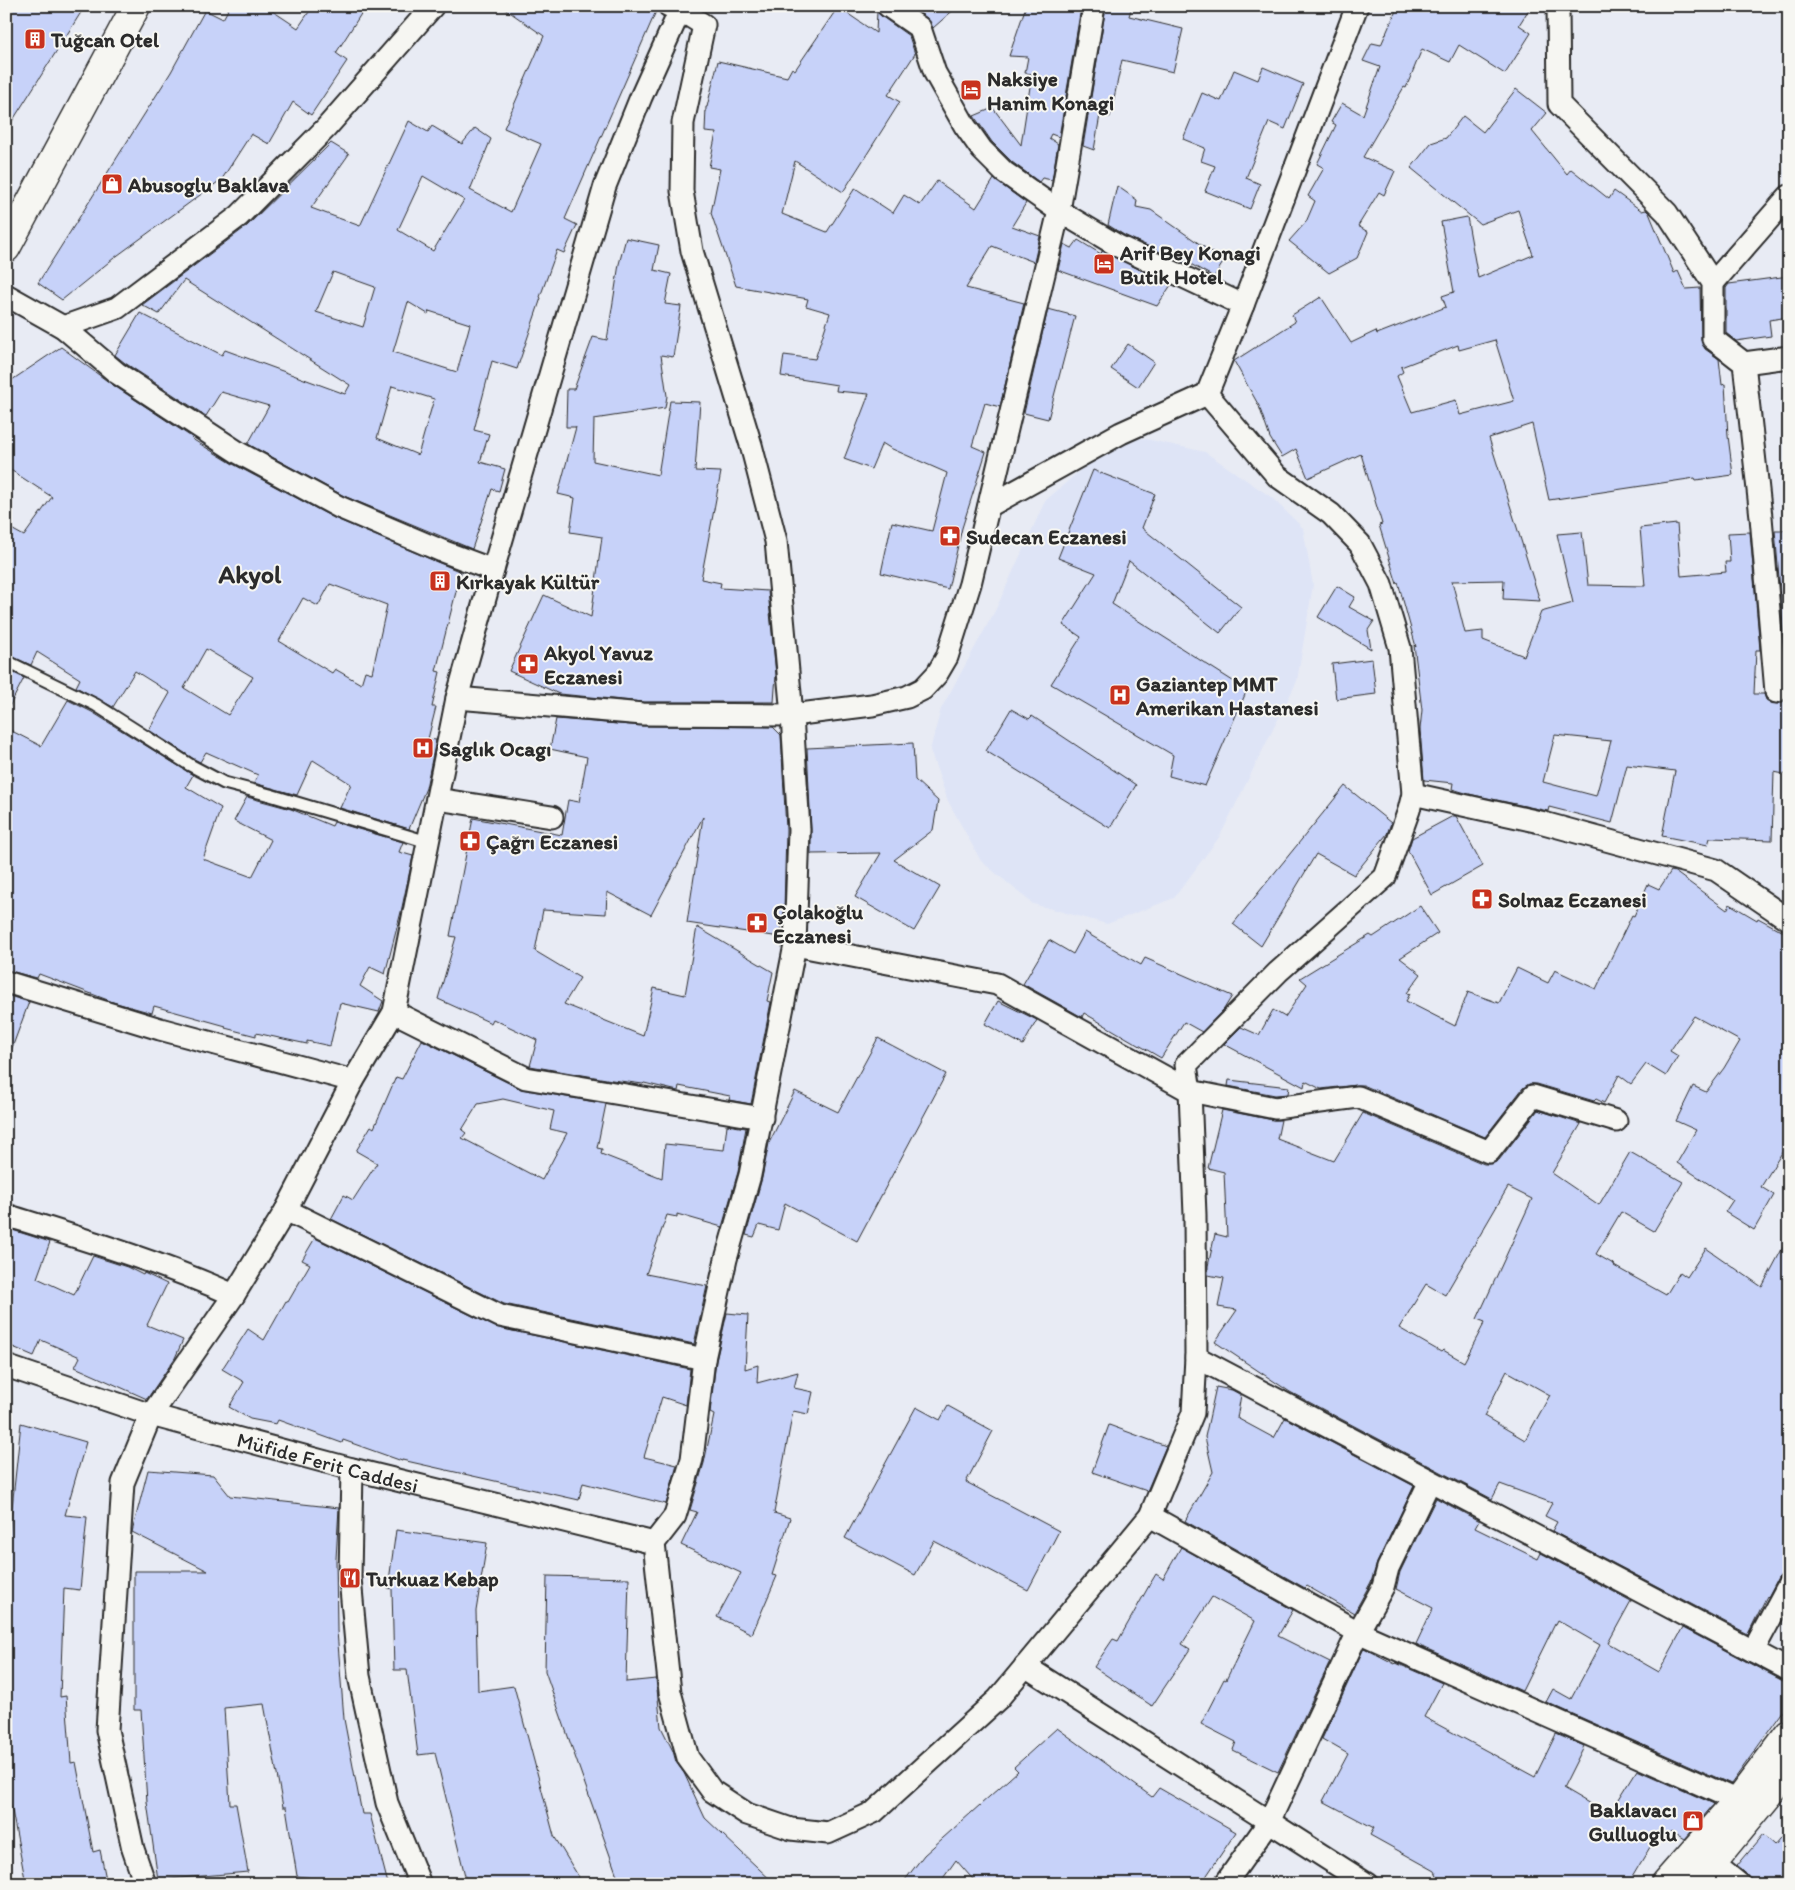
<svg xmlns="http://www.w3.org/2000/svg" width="1795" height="1890" font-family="Itim,sans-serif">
<rect width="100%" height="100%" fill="#e8ebf4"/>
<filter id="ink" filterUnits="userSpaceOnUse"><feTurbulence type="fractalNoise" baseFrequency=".02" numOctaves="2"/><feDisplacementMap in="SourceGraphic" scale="10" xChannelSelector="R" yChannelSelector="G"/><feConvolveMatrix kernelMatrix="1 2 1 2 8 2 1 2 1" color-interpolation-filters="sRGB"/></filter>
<g filter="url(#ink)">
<path fill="#dee4f6" d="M1137,437L1205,452L1271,497L1303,528L1313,585L1297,681L1220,836L1174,898L1107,924L1033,904L981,861L948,801L930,750L941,709L996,609L1045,501L1084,467Z"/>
<g fill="#c7d2f9" stroke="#2b2b2b" fill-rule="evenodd">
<path d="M6,6H85L6,131Z"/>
<path d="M230,6H265L298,28L313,6H366L336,53L347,61L311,115L293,102L269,144L251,134L222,179L114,258L62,300L38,283L171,72L205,10L223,19Z"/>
<path d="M501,6H657V9L565,219L577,225L564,253L557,250L540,297L541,298L517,369L492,361L474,430L489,434L480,462L505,469L499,491L492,489L472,549L344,496L248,444L269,406L221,392L206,416L125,363L115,355L140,313L222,355L225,350L345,394L350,385L184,280L159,314L142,305L247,226L331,143L349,154L311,208L360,226L409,121L428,132L432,126L462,144L475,128L491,139L470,190L511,212L541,144L504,128L544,36ZM423,176L464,200L433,251L398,230ZM333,272L375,287L363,327L316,312ZM408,302L428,314L429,311L470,324L457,372L393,352ZM392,386L434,399L418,455L377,438Z"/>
<path d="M910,6H958L933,28L927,18Z"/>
<path d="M1026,6H1075L1081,8L1059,137L1051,134L1049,138L1058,144L1052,180L1042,178L1039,182L1012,162L992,142L974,116L993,108L1021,145L1032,74L1025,73L1028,57L1009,56Z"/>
<path d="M1106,6H1132L1129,16L1183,29L1173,72L1122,60L1110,117L1100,115L1094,150L1083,146Z"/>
<path d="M1398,6H1531L1519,25L1531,33L1505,74L1459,45L1450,62L1422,49L1406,88L1404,87L1363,157L1395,171L1384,195L1379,192L1358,226L1368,232L1357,258L1329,273L1289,241L1306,222L1315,201L1308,196L1324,168L1317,164L1336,125L1331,122L1342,103L1363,115L1380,67L1363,61L1372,43L1381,45Z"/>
<path d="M838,7L876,33L877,11L881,16L909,36L915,54L888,95L900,102L843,192L795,161L782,214L827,232L855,188L893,213L904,195L920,205L937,181L976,208L994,179L1026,203L1012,226L1040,236L1034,262L992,246L966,288L1024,303L1000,407L985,403L972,446L986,452L962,528L948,589L881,573L892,522L932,531L947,473L890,448L882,443L871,469L844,459L869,394L836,391L837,385L781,376L784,355L815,359L830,313L806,306L808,299L736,286L711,213L720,169L709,167L716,133L705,132L706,107H707L718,61L787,77L792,68L795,70Z"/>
<path d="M1263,67L1303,84L1285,129L1269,122L1246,178L1260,184L1250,209L1205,191L1215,166L1201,161L1205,148L1183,139L1202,93L1221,101L1234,70L1258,80Z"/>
<path d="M1516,89L1547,113L1532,131L1567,174L1571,169L1609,199L1614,191L1642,211L1646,210L1649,213L1674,273L1678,271L1686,289L1700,288L1701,339L1705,349L1719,359L1722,385L1725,384L1728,436L1733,475L1696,480L1695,478L1549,500L1532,424L1489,438L1540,601L1503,599L1504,580L1452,581L1465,633L1483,631V640L1524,656L1541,612L1573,603L1557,534L1582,532L1588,585L1645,586L1640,528L1677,524L1681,576L1726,572L1725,562H1730L1728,533L1750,532L1760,650H1756L1754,694H1764L1766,700L1771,703L1778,704L1785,700L1789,701V775L1774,772L1772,840L1710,838L1708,845L1662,836L1675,771L1627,765L1612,823L1549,807L1548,811L1469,794L1452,789L1453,783L1424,780L1420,729L1422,710L1414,645L1416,647L1398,582L1397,584L1379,525L1382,524L1361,454L1308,478L1296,449L1282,457L1270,438L1259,406L1234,361L1295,322L1292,315L1321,297L1351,343L1376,331L1377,334L1446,307L1442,296L1454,292L1441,222L1467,217L1478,278L1533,255L1518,210L1480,224L1411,168L1431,143L1446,138L1463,116L1483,132ZM1495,340L1514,401L1460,415L1456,400L1412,412L1397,376L1403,372L1401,367L1458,345L1459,350ZM1555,735L1611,741L1596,796L1543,782Z"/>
<path d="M1117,186L1137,200L1136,207L1151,210L1224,261L1214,277L1185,261L1184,263L1124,235L1108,225Z"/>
<path d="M626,238L659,245L654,270L671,274L665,304L681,306L673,357L661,355L667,396L665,408L594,419L593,461L658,475L670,401L700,402L695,471L721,472L701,579L721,583L720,588L768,591L776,675L774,702H644L559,694L509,671L544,595L591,617L602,537L570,532L575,498L558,494L576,427H566L567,389H574L593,337L607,340L619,264Z"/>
<path d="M1078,240L1101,254L1102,251L1171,285L1157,306L1058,270L1064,244L1072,248Z"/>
<path d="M1789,276V317L1769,320L1771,336L1736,341L1726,333V288L1729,284Z"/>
<path d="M1048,309L1075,316L1048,419L1024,413Z"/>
<path d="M1128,344L1154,362L1138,387L1111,369Z"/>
<path d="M61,347L110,383L193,438L192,439L233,464L334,518L461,572L436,671L440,672L432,707H436L428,739L436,740L426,788L409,829L340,808L351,784L313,760L297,795L254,783L258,775L206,752L200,762L194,759L149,730L170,693L135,671L113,707L76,687L80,679L37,652L31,665L6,654V526L24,536L52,497L6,467V384ZM330,584L387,605L372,673L365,671L361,684L335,669L332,673L279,641L303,598L318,606ZM206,649L253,677L228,715L184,688Z"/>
<path d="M1093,470L1155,494L1142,528L1241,607L1220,633L1129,561L1112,604L1247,690L1205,786L1169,776L1173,755L1051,684L1081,637L1063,625L1096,573L1058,558Z"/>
<path d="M1775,530H1789V650H1785Z"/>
<path d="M1337,586L1355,597L1349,607L1374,621L1368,630L1371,649L1318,617Z"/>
<path d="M1372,659L1376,694L1336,699L1332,664Z"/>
<path d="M6,669L24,678L6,713Z"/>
<path d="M68,700L92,712L193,775L186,787L221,808L203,859L252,877L271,840L234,821L247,797L291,809L332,826L334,822L403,842L399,852L413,856L401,912L385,974L370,967L360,986L383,1001L379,1012L340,1003L330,1046L307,1041V1044L256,1033V1036L225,1028L226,1026L154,1006L152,1013L113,1002L39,974L37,978L6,970V728L41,746Z"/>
<path d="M1011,709L1029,719L1032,716L1136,785L1110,828L986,751Z"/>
<path d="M556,719L643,726L773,727L781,735L786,830L784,911L780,937L687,923L703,817L651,915L607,892L606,914L543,910L535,951L580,978L564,1004L643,1036L654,988L685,995L697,927L773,972L767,1001L771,1002L751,1104L729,1100L730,1096L679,1086L678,1091L644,1083L643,1084L612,1080L530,1066L537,1040L493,1019L491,1023L438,999L456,937L450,936L473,818L562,835L568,800L579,802L587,757L550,749Z"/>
<path d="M913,743L915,780L938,801L933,830L894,860L940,887L914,931L855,897L881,853L811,854V829L807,748Z"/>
<path d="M1345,786L1391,823L1387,834L1354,875L1316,854L1261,946L1233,924Z"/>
<path d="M1453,816H1456L1483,866L1432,895L1408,851L1412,838Z"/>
<path d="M1671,871L1675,872L1727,910L1730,904L1757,920L1758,918L1789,935V1141L1761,1187L1774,1195L1754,1230L1725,1212L1733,1200L1677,1163L1696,1130L1676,1121L1693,1086L1706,1092L1724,1068L1740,1041L1694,1016L1670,1051L1678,1056L1666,1076L1646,1064L1631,1084L1619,1075L1604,1103L1596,1099L1594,1101L1537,1084H1529L1523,1088L1485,1137L1363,1085H1356L1321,1089L1305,1081L1304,1087L1224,1044L1241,1027L1259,1035L1273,1010L1285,1017L1307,984L1300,978L1370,935L1373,937L1420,906L1438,933L1400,958L1421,974L1407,993L1410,994L1406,1001L1455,1026L1468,992L1499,1003L1517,968L1548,983L1555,970L1596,989L1632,915L1634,916L1648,884L1659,889Z"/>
<path d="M1085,932L1141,965L1145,958L1232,996L1224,1009L1202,1032L1184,1022L1161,1058L1084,1013L1082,1017L1023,984L1049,940L1073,954Z"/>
<path d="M6,995L29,1002L9,1056H6Z"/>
<path d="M998,1001L1037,1020L1023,1045L985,1024Z"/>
<path d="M878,1038L946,1074L857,1241L785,1203L778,1230L759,1225L754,1237L746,1235L762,1178L769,1143L795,1091L838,1112Z"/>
<path d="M422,1040L521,1089L606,1104L597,1148L602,1149L601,1154L662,1178L665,1144L724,1150L727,1125L746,1128L738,1172L722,1227L677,1214V1217L667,1215L646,1274L707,1286L694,1344L504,1304L331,1219L344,1195L353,1200L377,1163L356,1151L371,1126L374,1128L396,1077L402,1079ZM503,1099L554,1111L550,1129L567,1133L542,1180L462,1138L466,1133L462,1130L478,1104Z"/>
<path d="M1229,1080L1289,1087L1288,1094L1275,1095L1228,1086Z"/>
<path d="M1222,1110L1273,1120H1281L1277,1139L1334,1161L1363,1113L1484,1164H1492L1499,1160L1538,1110L1581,1124L1552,1173L1599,1205L1630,1152L1683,1182L1654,1231L1621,1212L1596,1254L1615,1265L1614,1266L1666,1295L1680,1272L1687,1277L1706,1248L1762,1287L1789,1236V1572L1782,1574L1778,1578L1768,1597L1767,1596L1748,1634L1552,1531L1557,1522L1545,1516L1552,1503L1500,1484L1492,1499L1290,1392L1215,1342L1237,1310L1218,1307L1224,1278L1208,1275V1266L1215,1234L1227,1237L1224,1172L1208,1168ZM1508,1187L1532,1199L1477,1319L1485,1322L1464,1362L1443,1350L1441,1352L1399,1328L1426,1284L1445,1295ZM1507,1371L1550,1395L1525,1440L1484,1416Z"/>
<path d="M6,1228L50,1242L37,1278L74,1295L93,1256L127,1267L143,1275L144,1273L167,1284L147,1325L183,1340L175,1358L147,1399L75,1367L80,1357L41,1340L34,1356L6,1344Z"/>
<path d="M315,1238L495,1327L690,1369L686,1405L662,1397L644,1457L677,1465L666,1504L583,1483L579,1500L402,1460V1461L343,1440L342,1443L278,1420L276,1424L250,1419L229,1407L244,1382L222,1369L248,1329L264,1340L286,1301L288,1302L310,1264L302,1260Z"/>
<path d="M727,1313L748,1315L745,1369L758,1365L757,1383L798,1372L794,1388L813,1392L808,1414L793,1411L774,1513L790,1518L772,1575L777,1576L752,1634L717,1617L741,1573L681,1545L697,1512L690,1510L704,1463L714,1415L710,1413L716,1361Z"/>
<path d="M1216,1387L1232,1390L1241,1395L1237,1418L1274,1438L1285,1418L1414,1486L1377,1563L1371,1582L1354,1613L1307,1586L1305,1588L1185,1521L1213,1472L1205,1437Z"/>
<path d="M948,1406L993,1431L966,1482L1059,1531L1028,1590L934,1541L915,1575L845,1538L916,1407L940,1420Z"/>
<path d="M21,1423L86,1442L65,1515L87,1517L80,1590L64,1588L60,1697L66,1696L71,1763L76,1762L93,1852L100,1850L107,1884H26L6,1779V1645L9,1583H6V1564Z"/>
<path d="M1109,1425L1166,1446L1147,1491L1092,1472Z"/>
<path d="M148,1470L213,1475L230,1496L339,1508L336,1559L337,1631L344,1719L362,1814H370L388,1884H365L297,1876L286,1807H283L264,1704L224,1708L230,1804H236L248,1872L158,1880L147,1802L141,1710H134V1571H208L132,1532Z"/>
<path d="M1436,1498L1479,1521L1475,1528L1538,1559L1541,1553L1631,1601L1608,1643L1659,1672L1683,1628L1783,1681L1789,1682V1703L1731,1784L1546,1702L1553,1689L1571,1699L1600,1645L1557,1620L1522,1691L1416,1644L1433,1608L1396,1589L1400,1572Z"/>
<path d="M396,1530L487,1543L476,1611L478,1691L514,1686L554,1836L583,1884H467L435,1753L418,1755L407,1670H394L392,1589L388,1588Z"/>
<path d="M1181,1547L1293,1610L1278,1636L1330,1662L1278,1772L1233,1750L1236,1742L1201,1724L1224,1679L1226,1680L1255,1621L1212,1597L1182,1644L1190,1649L1152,1706L1094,1667L1113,1639L1118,1641L1150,1584L1156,1574L1163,1579Z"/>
<path d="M547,1576L629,1578L626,1682L656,1679L661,1727L673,1751L676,1762L684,1773L705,1818L775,1884H620L545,1671Z"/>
<path d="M1364,1648L1395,1664L1396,1663L1442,1683L1424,1717L1535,1777L1556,1734L1584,1746L1563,1788L1609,1815L1637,1770L1714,1804L1684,1839L1671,1831L1664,1842L1656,1837L1628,1884H1441L1435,1871L1370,1835L1374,1828L1323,1801L1348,1754L1322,1739Z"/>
<path d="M1057,1728L1152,1797L1159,1788L1236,1832L1201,1884H977L956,1860L939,1884H902L924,1855L1018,1771L1014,1767Z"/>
<path d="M1789,1827V1884H1758L1737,1866L1763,1835L1774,1845Z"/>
</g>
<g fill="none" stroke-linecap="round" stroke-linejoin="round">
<g stroke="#2b2b2b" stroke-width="15">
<path id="service" d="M6,661L96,705L190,765L224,783L270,795L428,842"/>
</g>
<g stroke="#2b2b2b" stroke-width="25">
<g id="minor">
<path d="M669,6L680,10L704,25L683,123L682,191L692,251L751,445L776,541L792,715L799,830L795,945L750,1175L726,1259L704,1359L692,1459L675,1516L654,1543L670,1692L688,1758L712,1791L747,1814L791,1829L828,1833L874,1812L998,1699L1150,1516L1193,1413L1196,1357L1195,1215L1190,1091L997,984L795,945"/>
<path d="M888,6L920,28L935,73L965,126L982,150L1004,172L1059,211L1118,246L1243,305"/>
<path d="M1558,6L1559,104L1667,213L1713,283V339L1744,363L1761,517L1776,692"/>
<path d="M1713,283L1789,196"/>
<path d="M6,295L63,327L117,373L239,453L339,507L442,551L493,570"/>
<path d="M63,327L117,308L239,216L326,128L433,6"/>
<path d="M1744,363L1789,357"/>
<path d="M1207,394L1277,476L1331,514L1360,544L1381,584L1400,648L1413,794L1409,810L1385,877L1278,972L1186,1065L1190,1091L1275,1108L1358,1097L1489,1152L1533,1096L1616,1121"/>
<path d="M989,506L1121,433L1207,394L1243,305L1357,6"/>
<path d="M457,698L643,714L792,715L872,705L907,697L923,689L937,674L947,657L970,584L1059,211L1094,6"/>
<path d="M1413,794L1540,822L1716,870L1789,920"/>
<path d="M437,799L552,817"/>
<path d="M6,982L160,1029L353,1081"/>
<path d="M394,1012L526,1078L762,1118"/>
<path d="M286,1210L500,1316L704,1359"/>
<path d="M6,1215C83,1239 160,1262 234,1295"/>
<path d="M1196,1357L1789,1670"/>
<path id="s1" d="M6,1366L151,1415L352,1469L654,1543"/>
<path d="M352,1469L350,1578L359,1676L387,1803L420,1884"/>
<path d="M1150,1516L1358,1632L1738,1801"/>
<path d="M1753,1651L1789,1584"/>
<path d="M1025,1666L1367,1884"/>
<path d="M1713,1863L1739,1884"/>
<path d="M145,1884L133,1849L107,1730L123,1483L151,1415L234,1295L286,1210L353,1081L394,1012L457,698L493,570L605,186L641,97L682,6"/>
<path d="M1225,1884L1269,1822L1358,1632L1383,1587L1388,1568L1430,1481"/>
</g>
</g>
<g stroke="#2b2b2b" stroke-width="31">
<path id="secondary" d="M6,248L136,6"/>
</g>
<g stroke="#2b2b2b" stroke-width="31">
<g id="primary">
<path d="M1665,1884L1738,1801L1789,1734"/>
<path d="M1695,1884L1789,1770"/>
</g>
</g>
<use href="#service" stroke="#f6f6f2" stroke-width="11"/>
<use href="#minor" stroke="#f6f6f2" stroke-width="21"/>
<use href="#secondary" stroke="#f6f6f2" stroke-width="28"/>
<use href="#primary" stroke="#f6f6f2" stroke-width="28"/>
</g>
</g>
<defs>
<g id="building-square" transform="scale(1.125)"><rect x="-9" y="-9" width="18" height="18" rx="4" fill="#c8321e" stroke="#f6f6f2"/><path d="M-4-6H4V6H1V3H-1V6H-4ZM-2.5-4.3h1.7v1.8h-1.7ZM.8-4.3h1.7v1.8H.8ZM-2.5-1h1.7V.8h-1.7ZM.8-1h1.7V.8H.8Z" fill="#fff"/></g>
<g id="hotel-square" transform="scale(1.125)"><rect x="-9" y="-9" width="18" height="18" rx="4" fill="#c8321e" stroke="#f6f6f2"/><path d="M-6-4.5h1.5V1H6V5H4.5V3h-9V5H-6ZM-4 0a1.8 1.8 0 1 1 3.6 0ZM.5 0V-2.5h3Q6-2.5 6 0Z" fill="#fff"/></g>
<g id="shop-square" transform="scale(1.125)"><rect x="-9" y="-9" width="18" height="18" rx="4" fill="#c8321e" stroke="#f6f6f2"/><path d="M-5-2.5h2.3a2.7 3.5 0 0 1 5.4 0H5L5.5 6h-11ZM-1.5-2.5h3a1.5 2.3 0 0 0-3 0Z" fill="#fff"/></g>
<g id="pharmacy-square" transform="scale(1.125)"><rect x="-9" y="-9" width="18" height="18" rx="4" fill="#c8321e" stroke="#f6f6f2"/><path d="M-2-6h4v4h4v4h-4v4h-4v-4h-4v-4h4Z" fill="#fff"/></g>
<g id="hospital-square" transform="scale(1.125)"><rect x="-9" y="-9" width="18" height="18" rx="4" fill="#c8321e" stroke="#f6f6f2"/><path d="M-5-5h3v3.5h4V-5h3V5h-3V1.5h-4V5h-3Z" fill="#fff"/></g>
<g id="restaurant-square" transform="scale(1.125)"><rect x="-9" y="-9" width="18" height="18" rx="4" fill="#c8321e" stroke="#f6f6f2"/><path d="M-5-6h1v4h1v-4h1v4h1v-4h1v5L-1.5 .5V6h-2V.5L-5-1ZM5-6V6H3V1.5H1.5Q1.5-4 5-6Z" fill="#fff"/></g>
</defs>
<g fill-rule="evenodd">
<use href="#building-square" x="35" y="39"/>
<use href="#hotel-square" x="971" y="90"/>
<use href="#shop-square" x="112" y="184"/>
<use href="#hotel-square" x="1104" y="264"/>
<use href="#pharmacy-square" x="950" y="536"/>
<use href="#building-square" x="440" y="581"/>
<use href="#pharmacy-square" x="528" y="664"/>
<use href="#hospital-square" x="1120" y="695"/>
<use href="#hospital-square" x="423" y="748"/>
<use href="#pharmacy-square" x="470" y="841"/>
<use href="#pharmacy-square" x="1482" y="899"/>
<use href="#pharmacy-square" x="757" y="923"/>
<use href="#restaurant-square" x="350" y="1578"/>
<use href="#shop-square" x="1693" y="1821"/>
</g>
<g text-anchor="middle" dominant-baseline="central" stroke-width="4" stroke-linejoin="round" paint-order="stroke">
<g font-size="21" font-weight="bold" fill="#2b2b2b" stroke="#f6f6f2" text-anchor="start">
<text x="51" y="39">Tuğcan Otel</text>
<text x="987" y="78">Naksiye<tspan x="987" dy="24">Hanim Konagi</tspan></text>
<text x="128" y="184">Abusoglu Baklava</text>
<text x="1120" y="252">Arif Bey Konagi<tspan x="1120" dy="24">Butik Hotel</tspan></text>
<text x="966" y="536">Sudecan Eczanesi</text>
<text x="456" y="581">Kırkayak Kültür</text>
<text x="544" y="652">Akyol Yavuz<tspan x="544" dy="24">Eczanesi</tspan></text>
<text x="1136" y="683">Gaziantep MMT<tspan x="1136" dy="24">Amerikan Hastanesi</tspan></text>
<text x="439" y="748">Saglık Ocagı</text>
<text x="486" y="841">Çağrı Eczanesi</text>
<text x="1498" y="899">Solmaz Eczanesi</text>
<text x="773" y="911">Çolakoğlu<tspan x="773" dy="24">Eczanesi</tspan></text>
<text x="366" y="1578">Turkuaz Kebap</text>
<text x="1677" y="1809" text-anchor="end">Baklavacı<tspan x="1677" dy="24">Gulluoglu</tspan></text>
</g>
<g font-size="21" fill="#2b2b2b" stroke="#f6f6f2">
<text stroke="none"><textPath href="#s1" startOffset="336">Müfide Ferit Caddesi</textPath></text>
</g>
<g font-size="26" font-weight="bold" fill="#2b2b2b" stroke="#f6f6f2">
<text x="250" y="574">Akyol</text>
</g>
</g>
<rect width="1795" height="1890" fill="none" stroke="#f6f6f2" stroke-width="25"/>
<rect x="12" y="12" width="1770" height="1865" fill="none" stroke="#2b2b2b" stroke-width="2" filter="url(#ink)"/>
</svg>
